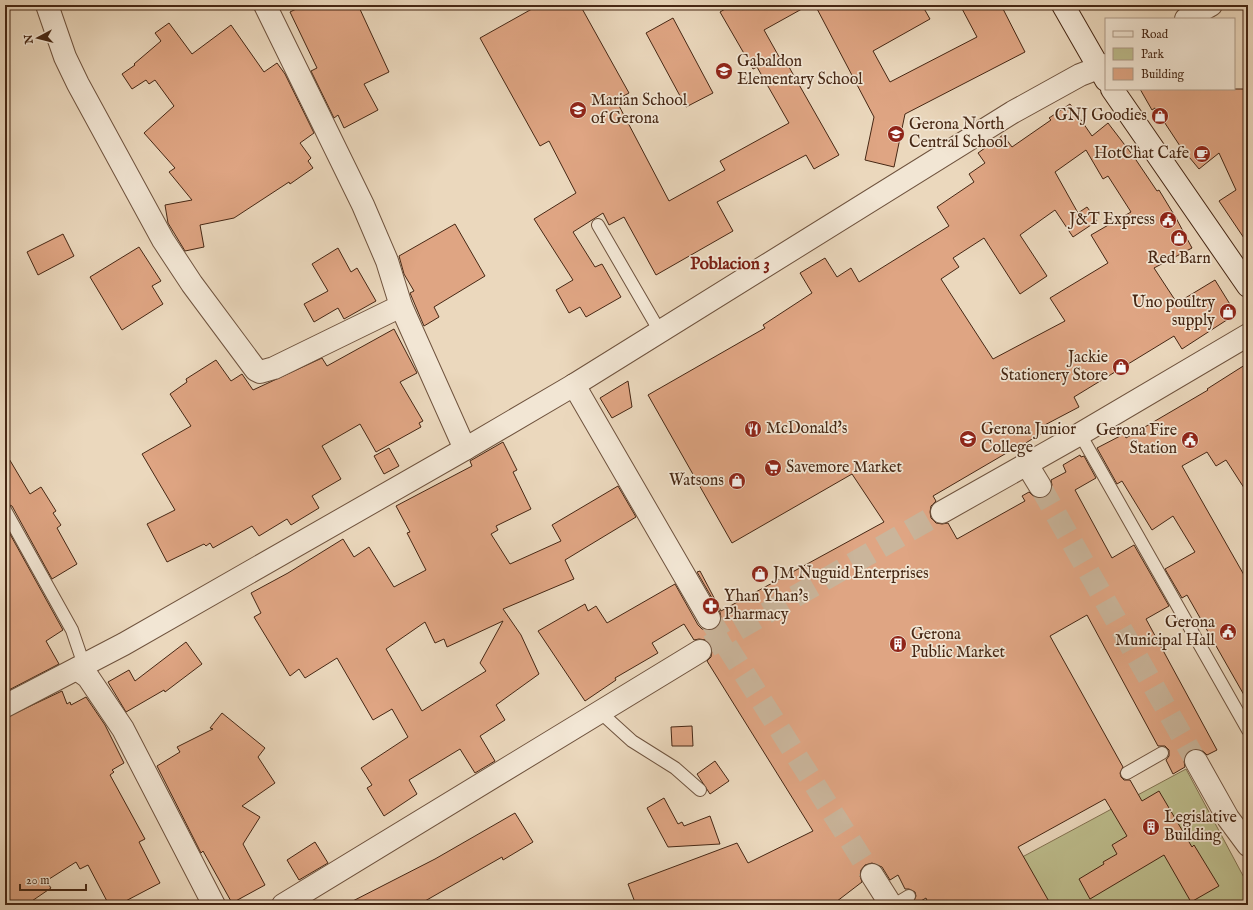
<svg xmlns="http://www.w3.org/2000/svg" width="1253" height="910" font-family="'IM FELL English',serif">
<rect width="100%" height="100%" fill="#ebd8bd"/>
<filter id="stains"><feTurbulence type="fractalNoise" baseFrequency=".005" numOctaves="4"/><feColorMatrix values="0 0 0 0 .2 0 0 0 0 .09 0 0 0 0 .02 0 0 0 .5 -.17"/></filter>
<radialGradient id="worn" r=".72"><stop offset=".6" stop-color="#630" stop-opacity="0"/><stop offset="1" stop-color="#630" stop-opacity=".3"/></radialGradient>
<path fill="#bdbd8d" stroke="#827250" d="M1186,769L1248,885V905H933Z"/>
<g fill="#dfa583" stroke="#462714" fill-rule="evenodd">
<path d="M304,5H358L389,72L364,84L378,110L344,128L338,115L334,118L311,71L317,68L290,12Z"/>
<path d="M539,5H580L629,93L616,100L669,201L725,170L720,161L789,123L757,67L753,69L720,12L732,5H809L764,30L782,62L785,60L839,155L814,169L806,155L717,202L733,231L656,275L624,217L609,225L603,213L573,232L595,267L602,264L621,297L586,317L580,307L569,313L556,290L573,280L534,219L576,193L549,141L540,146L480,38Z"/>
<path d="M815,5H922L930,19L873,51L890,82L977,37L960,5H1001L1025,52L905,114L894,167L865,160L874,117Z"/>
<path d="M673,18L713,93L686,107L646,33Z"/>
<path d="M169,23L192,54L231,25L264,72L277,63L285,74L314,133L300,143L311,158L308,161L313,168L290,184L289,182L234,218L200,225L204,247L185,251L168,223L165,205L192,200L169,172L175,168L144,133L174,106L155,80L149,84L146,80L132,89L122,74L135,65L134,64L161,41L155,33Z"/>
<path d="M1140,89H1248V244L1219,201L1236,190L1219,153L1199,169L1180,146L1155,108L1152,110Z"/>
<path d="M1070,104L1092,136L1108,123L1134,157L1157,191L1159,190L1176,218L1192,248L1154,268L1177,303L1215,280L1236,314L1182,349L1174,336L1074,397L1079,407L1039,428L1042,433L1011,452L1010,451L933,496L936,501L931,506L930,512L931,518L936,523L942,524L948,523L957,539L1025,501L1022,496L1029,492L1034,497L1041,498L1047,496L1051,492L1052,485L1051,480L1066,472L1063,465L1080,455L1081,457L1084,456L1096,478L1075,490L1112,558L1134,545L1169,606L1146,619L1217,750L1207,755L1202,750L1196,749L1190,750L1185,755L1184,761L1185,767L1173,774L1166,760L1169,756V750L1165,746H1158L1087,615L1050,636L1123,767L1120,773L1121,777L1124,780H1130L1142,801L1159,791L1192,847L1194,845L1219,886L1191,902L1164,855L1090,899L1079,879L1104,864L1103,862L1117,854L1112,845L1127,836L1105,799L1018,847L1051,905H929L926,898L914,905L913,903L916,896L915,892L909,889H905L898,875L890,880L882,867L872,863L865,865L861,870L860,876L862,882L832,905H636L628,884L737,843L748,863L813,831L707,661L711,657L712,651L710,644L706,640L699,639L694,640L684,624L652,643L658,653L615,678L616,680L585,701L538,631L585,604L588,611L596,606L607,623L675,584L698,625L702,629L709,630L715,629L720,624L721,618L720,612L697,572L700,571L721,611L884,522L852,474L732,543L648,395L765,328L763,325L812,293L800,273L825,258L837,277L851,268L859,282L949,226L937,207L974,182L969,174L985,163L978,153L1003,135L1012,147L1051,120L1049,118ZM1086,150L1103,179L1108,176L1131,212L1091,235L1108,263L1050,298L1065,321L993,359L941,279L959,267L953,258L984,238L1020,294L1047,276L1020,235L1055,210L1073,237L1097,221L1087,207L1078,213L1055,172Z"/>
<path d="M455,224L485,276L434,307L439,317L424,326L410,293L414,291L404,274L399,256Z"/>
<path d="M63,234L74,256L38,275L27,252Z"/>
<path d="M139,247L161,281L152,286L163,304L122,330L90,277Z"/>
<path d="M338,248L351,272L357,268L376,301L344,319L338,308L314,322L304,304L328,291L312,264Z"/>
<path d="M394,329L417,373L400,382L423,421L419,423L421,427L376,452L360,424L322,446L341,479L312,496L319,508L291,525L287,519L259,536L252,526L213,548L210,543L206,546L204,544L167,562L147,524L175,510L142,454L191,426L170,394L187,382L186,379L216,360L231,381L242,374L253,390L322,358L327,366Z"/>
<path d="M1248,363V494L1226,460L1216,466L1207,452L1182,466L1248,582V702L1187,595L1182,598L1165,569L1195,552L1173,516L1152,530L1122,481L1117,484L1097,448L1124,434L1126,438L1208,390L1207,389Z"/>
<path d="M628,381L632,407L612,418L600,398Z"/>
<path d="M503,442L517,470L513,472L531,509L496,526L498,530L491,534L510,564L561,541L552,525L618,486L636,517L565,560L574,579L503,609L521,635L539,674L496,705L505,720L480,736L495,761L475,773L460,749L409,780L417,794L384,816L367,788L372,785L361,768L408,737L392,709L373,720L337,658L305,678L299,669L290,676L254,617L261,613L251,593L288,573L343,539L354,557L369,547L394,587L426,570L407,533L410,532L396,506L472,466L470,461ZM503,621L480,663L486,671L422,711L386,649L425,622L435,643L444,639L447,647Z"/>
<path d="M389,448L399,466L384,474L374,456Z"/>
<path d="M5,452L30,494L41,487L56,511L53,513L61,525L57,528L77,564L52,579L12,506L5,503Z"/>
<path d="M5,525L63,630L46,641L59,664L5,692Z"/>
<path d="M186,642L202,664L165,692L164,690L126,712L108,682L129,670L135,681Z"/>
<path d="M62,691L67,704L70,702L71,705L86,697L105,725L124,763L112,770L114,772L110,775L145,839L139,842L160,883L118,905H109L88,865L80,869L76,862L46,881L51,888L26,905H5V718Z"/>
<path d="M222,713L265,748L258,757L275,783L242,806L260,817L243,844L265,885L232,903L203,851L201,853L157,766L180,752L177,747L213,729L210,728Z"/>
<path d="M692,726L693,746H672L671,727Z"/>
<path d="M715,761L729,781L710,794L697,774Z"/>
<path d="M664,798L678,824L682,822L684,826L710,816L720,844L668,847L647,808Z"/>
<path d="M515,813L533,842L503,860L502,857L418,905H345L435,859Z"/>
<path d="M315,842L328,863L299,880L287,860Z"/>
</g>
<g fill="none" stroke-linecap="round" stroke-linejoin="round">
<g stroke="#cab59b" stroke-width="22" stroke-dasharray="22 11" stroke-linecap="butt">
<path d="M1040,486L1196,761"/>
<path d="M709,618L872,875"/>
<path d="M709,646L942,512"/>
</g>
<g stroke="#6f533e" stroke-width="14">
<g id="lane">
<path d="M598,225L659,330"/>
<path d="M1080,434L1248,730"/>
<path d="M5,510L72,630L84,665"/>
<path d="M600,712L632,741L675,768L700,790"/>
<path d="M1127,773L1162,753"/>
<path d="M894,905L909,896"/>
</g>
</g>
<g stroke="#6f533e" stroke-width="24">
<g id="street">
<path d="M47,5L65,57L78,84L163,240L192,284L256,370L260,372L274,368L401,306"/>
<path d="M265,5L363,205L387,261L401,306L465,449"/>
<path d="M1186,19L1211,5"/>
<path d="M574,385L709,618"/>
<path d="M1026,463L1040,486"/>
<path d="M942,512L1080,434L1248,335"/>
<path d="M77,669L88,677L123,729L214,905"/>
<path d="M5,706L124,644L465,449L574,385L1013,112L1080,75L1106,65"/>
<path d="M1196,761L1228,818L1248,845"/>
<path d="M872,875L891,905"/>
<path d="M283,905L700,651"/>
</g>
</g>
<g stroke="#462714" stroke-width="24">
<g id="secondary">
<path d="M1063,5L1106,80"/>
<path d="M1112,89L1248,286"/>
</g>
</g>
<use href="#lane" stroke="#f2e6d4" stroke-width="12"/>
<use href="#street" stroke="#f2e6d4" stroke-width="22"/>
<use href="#secondary" stroke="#f2e6d4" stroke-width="22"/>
</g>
<defs>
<g id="school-disc" transform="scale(0.9)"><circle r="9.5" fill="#8f2418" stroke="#f2e6d4"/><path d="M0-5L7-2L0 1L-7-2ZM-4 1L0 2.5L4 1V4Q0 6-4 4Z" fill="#fff"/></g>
<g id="shop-disc" transform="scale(0.9)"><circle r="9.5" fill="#8f2418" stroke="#f2e6d4"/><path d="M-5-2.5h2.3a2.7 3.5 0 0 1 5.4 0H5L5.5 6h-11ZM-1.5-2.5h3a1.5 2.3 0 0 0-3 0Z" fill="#fff"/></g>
<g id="cafe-disc" transform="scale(0.9)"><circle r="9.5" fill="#8f2418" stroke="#f2e6d4"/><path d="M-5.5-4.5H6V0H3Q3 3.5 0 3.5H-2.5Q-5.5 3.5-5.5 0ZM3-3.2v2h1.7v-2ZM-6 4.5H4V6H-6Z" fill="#fff"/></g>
<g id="civic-disc" transform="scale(0.9)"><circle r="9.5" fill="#8f2418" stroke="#f2e6d4"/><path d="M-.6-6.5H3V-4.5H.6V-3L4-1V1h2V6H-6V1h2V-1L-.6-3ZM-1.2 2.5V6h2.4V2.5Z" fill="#fff"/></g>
<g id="restaurant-disc" transform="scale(0.9)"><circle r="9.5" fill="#8f2418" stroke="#f2e6d4"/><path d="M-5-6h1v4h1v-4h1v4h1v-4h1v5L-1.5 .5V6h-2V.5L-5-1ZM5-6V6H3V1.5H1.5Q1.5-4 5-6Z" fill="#fff"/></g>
<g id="university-disc" transform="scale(0.9)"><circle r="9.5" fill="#8f2418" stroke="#f2e6d4"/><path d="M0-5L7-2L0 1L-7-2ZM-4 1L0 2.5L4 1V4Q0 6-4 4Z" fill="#fff"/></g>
<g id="supermarket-disc" transform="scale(0.9)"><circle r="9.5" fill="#8f2418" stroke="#f2e6d4"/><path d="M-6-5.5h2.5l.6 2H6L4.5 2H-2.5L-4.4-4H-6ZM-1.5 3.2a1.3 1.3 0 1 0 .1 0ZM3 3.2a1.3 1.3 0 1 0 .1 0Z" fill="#fff"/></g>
<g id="pharmacy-disc" transform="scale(0.9)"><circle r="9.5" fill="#8f2418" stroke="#f2e6d4"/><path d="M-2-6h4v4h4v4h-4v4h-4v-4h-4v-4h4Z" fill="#fff"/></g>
<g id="building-disc" transform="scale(0.9)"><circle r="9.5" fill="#8f2418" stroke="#f2e6d4"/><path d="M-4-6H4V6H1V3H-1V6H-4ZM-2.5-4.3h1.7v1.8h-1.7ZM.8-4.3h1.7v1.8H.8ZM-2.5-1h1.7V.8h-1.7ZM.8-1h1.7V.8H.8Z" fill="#fff"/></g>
</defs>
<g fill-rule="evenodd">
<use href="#school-disc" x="724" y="71"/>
<use href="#school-disc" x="578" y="110"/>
<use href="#shop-disc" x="1160" y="116"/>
<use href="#school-disc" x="896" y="134"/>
<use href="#cafe-disc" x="1202" y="154"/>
<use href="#civic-disc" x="1168" y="220"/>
<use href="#shop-disc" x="1179" y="238"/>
<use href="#shop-disc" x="1228" y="312"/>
<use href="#shop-disc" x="1121" y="367"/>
<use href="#restaurant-disc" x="753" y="429"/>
<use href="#university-disc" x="968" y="439"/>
<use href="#civic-disc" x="1190" y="440"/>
<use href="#supermarket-disc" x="773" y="468"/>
<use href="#shop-disc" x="737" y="481"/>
<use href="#shop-disc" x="760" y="574"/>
<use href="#pharmacy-disc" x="711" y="606"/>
<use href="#civic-disc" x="1228" y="632"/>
<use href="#building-disc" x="898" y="644"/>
<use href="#building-disc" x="1151" y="827"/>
</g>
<g text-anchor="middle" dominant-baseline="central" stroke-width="3.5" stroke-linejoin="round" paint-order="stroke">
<g font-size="16" fill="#462714" stroke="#f2e6d4" text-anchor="start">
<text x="737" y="62">Gabaldon<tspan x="737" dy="18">Elementary School</tspan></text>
<text x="591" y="101">Marian School<tspan x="591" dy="18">of Gerona</tspan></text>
<text x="1147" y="116" text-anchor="end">GNJ Goodies</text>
<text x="909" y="125">Gerona North<tspan x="909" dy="18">Central School</tspan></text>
<text x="1189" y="154" text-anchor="end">HotChat Cafe</text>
<text x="1155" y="220" text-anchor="end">J&amp;T Express</text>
<text x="1179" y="259" text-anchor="middle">Red Barn</text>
<text x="1215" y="303" text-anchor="end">Uno poultry<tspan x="1215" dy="18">supply</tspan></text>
<text x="1108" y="358" text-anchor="end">Jackie<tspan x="1108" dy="18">Stationery Store</tspan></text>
<text x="766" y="429">McDonald's</text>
<text x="981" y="430">Gerona Junior<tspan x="981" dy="18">College</tspan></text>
<text x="1177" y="431" text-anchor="end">Gerona Fire<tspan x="1177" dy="18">Station</tspan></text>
<text x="786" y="468">Savemore Market</text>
<text x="724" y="481" text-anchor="end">Watsons</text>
<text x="773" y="574">JM Nuguid Enterprises</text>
<text x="724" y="597">Yhan Yhan's<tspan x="724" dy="18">Pharmacy</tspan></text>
<text x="1215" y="623" text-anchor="end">Gerona<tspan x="1215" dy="18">Municipal Hall</tspan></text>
<text x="911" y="635">Gerona<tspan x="911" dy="18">Public Market</tspan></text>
<text x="1164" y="818">Legislative<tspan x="1164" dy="18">Building</tspan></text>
</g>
<g font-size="17" font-weight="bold" fill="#7a1f14" stroke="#f2e6d4">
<text x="730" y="264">Poblacion 3</text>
</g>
</g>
<rect width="1253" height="910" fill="none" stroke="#ebd8bd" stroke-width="20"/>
<rect x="6" y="6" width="1241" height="898" fill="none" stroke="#462714" stroke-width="2"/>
<rect x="10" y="10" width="1233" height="890" fill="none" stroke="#462714"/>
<rect x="1105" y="18" width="130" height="72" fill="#f2e6d4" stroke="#ad9a87"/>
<rect x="1113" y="31" width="20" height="6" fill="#f2e6d4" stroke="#ad9a87"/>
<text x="1141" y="38" font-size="12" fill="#462714">Road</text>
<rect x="1113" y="48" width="20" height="12" fill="#bdbd8d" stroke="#ad9a87"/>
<text x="1141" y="58" font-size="12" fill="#462714">Park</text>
<rect x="1113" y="68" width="20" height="12" fill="#dfa583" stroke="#ad9a87"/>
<text x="1141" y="78" font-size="12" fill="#462714">Building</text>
<g transform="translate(38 38) rotate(263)" stroke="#f2e6d4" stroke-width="3" paint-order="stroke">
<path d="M0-3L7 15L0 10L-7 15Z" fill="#462714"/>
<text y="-6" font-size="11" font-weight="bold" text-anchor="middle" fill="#462714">N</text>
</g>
<path d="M20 884v6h66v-6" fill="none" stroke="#462714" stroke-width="2"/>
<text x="26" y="884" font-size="12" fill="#462714" stroke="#f2e6d4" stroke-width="3" paint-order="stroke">20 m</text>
<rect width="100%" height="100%" filter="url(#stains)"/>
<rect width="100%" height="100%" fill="url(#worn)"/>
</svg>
